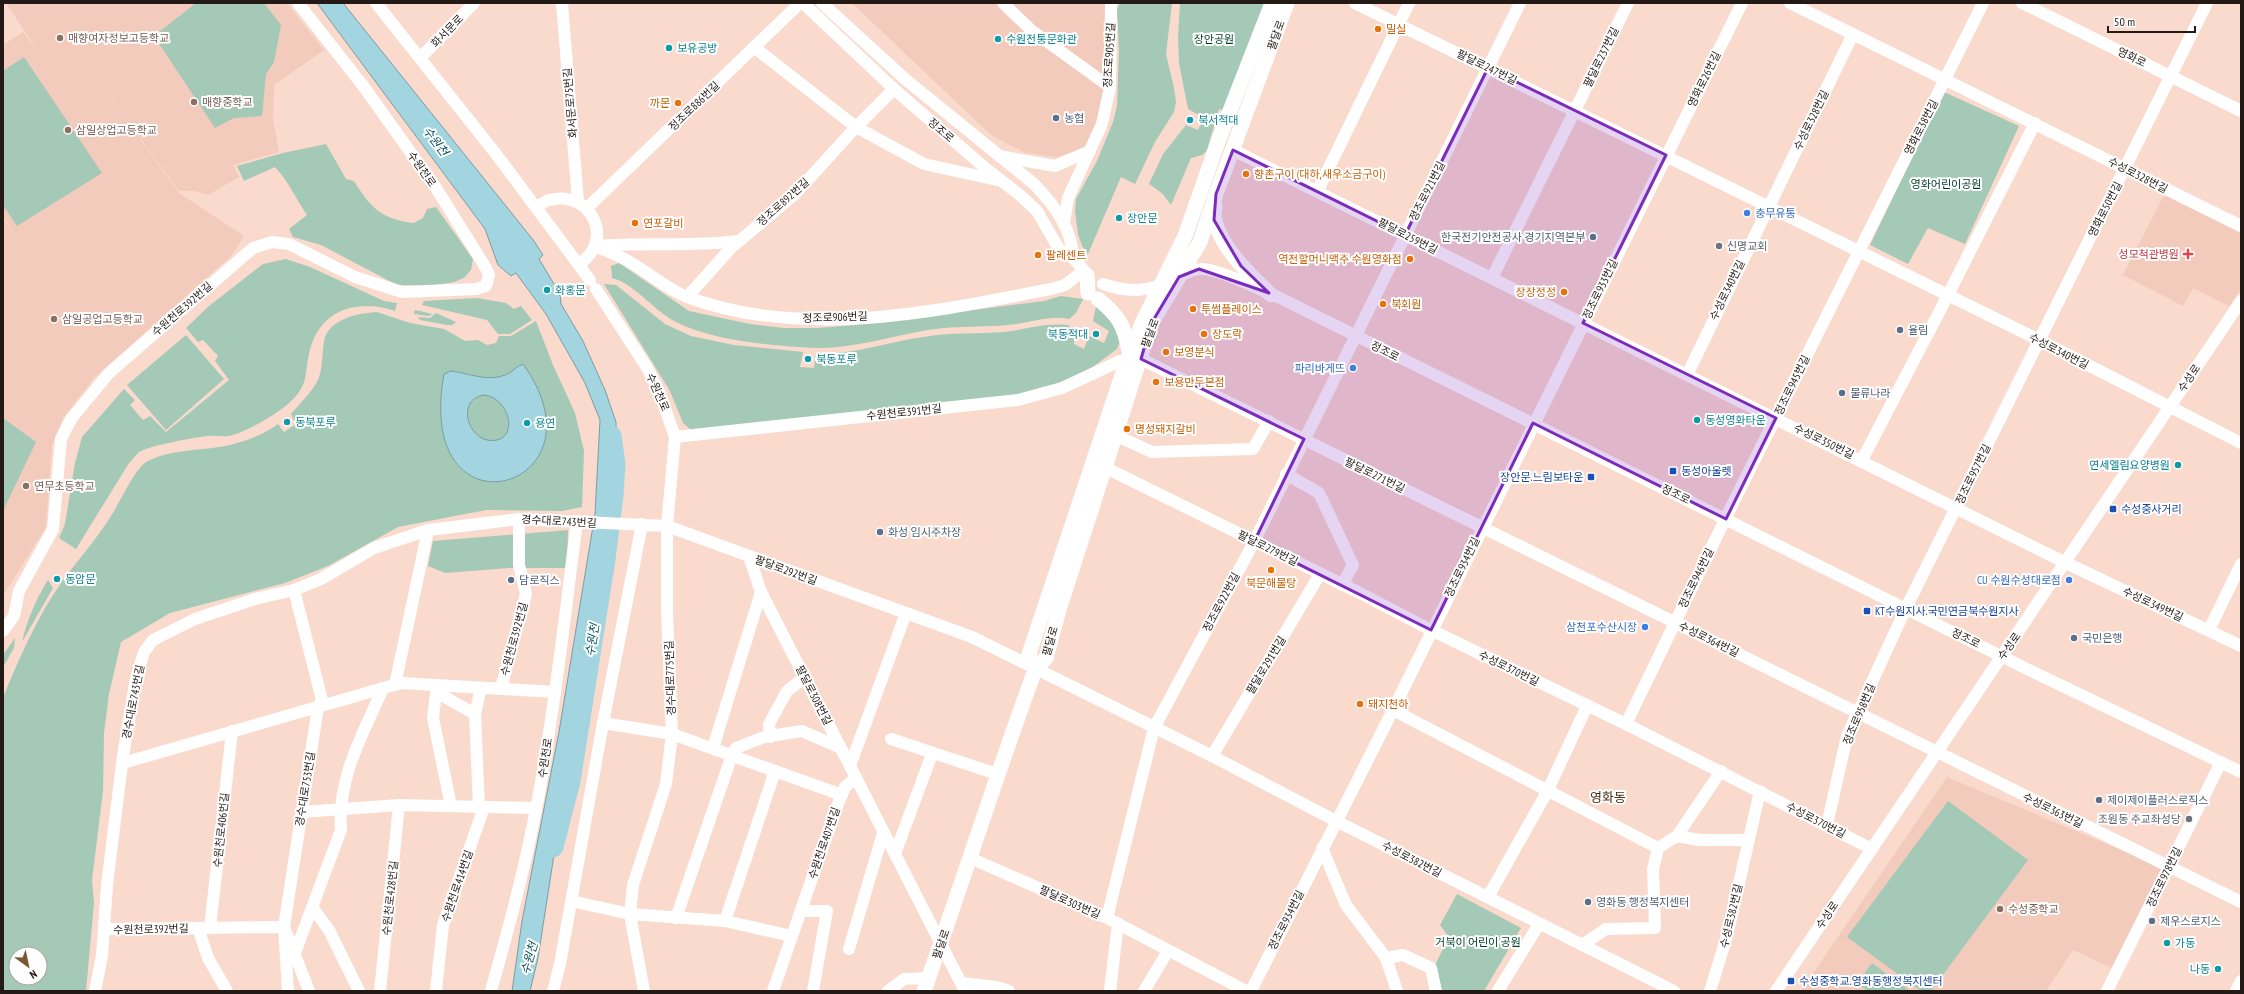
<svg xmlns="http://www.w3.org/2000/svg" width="2244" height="994" font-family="'PT Sans Narrow','Noto Sans KR',sans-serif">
<rect width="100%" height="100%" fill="#f9dacd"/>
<g fill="#f2cbbc">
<path d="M6,3H287L324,50L274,85L273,120L279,152L233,165L239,177L208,195L196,191H179L96,78L179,193L244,236L231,256L94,378L63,418L52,445L46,527L3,596V218L29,257L3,216V45L23,32L41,56Z"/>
<path d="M852,3H1116L1112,96L1108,128L1087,147L1058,157L1026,153L992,136Z"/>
<path d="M2164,195L2241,233V289L2229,306L2193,288L2183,306L2123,275Z"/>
<path d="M1947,777L2164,868L2114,969L2073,950L2046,991H1801Z"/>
</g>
<g fill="#a4c9b7" fill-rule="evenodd">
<path d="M196,3H264L281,25L274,62L266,74L262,116L234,118L215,128L154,36Z"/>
<path d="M1120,3H1172L1166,54L1174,88L1176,102L1174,112L1155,142L1135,184L1121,177L1088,254L1082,246L1078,234L1075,211L1076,199L1097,161L1113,122L1117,106L1119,49L1117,9Z"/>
<path d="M1180,3H1265L1227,111L1219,109L1207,150L1202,155L1191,158L1171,205L1163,194L1149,184L1163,154L1186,125L1198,130L1204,118L1188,109L1179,63L1178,37Z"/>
<path d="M24,57L102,173L17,226L3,205V71Z"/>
<path d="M1944,92L2019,126L1965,244L1928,228L1908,264L1870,245Z"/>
<path d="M326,144L346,179L354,181C371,208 381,219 414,223L423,218L427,209L436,207L473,259L471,270L464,278L454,282L429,286L397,285L321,245L293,237L289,229L307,215C296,199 289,182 275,167L244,181L237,166L283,153Z"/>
<path d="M286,259L310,267L384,301L397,303L395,311C357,298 318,310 309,354C304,376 309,385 289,403C277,414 245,433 228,436C221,437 214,435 207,436C192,438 152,445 139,452C136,455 132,460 129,463L76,549L59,538L65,524L75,463L82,437L124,389L135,400L130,405L143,420L150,416L166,432L229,380L215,361L218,356L203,340L198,342L186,328L209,306L263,264Z"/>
<path d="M619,263L689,311L750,324L784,328H817L856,325L880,319L965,311L1044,301L1061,296L1083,299L1076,313L1069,319C1051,315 1033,322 1016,324C987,328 957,325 928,330C892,336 852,349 815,348C774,346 713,341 676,322C654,311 635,284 612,278L611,266Z"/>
<path d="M604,284L616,285L665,324L691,336L734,345L803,352L800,367L814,368L816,354C852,355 888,342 923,337C951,332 978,334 1005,332C1030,329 1041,323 1068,325L1074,332V344L1084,349L1089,336L1104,343L1109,331L1093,321L1096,306L1109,314L1121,338L1117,349L1086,372L1052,388L1009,397L691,430L683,423L670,391Z"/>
<path d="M477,298L506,303L514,309L521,306L532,320L510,334H498L487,320L422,305L424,301Z"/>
<path d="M415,310L433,314L428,316L414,314Z"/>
<path d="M377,312L410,323L444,329L465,341L478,340L487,345L496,343L499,336H511L536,321L553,365L575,413L584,451L582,507L562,511L486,510L398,527L328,566L285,583L170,613L121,642L109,694L104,733L103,791L92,880L94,903L86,991H3V698C17,663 36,620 57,589C74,564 95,542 111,516C120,503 135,467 148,461C172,449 200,451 225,446C244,442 263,435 278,424L284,432L296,424L291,414C299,404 312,392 318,380C323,368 322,353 324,341C328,319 359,313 377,312ZM16,954H40V978H16Z"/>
<path d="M436,313L456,322L452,325H447L420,320L418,317L430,318Z"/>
<path d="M186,335L224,379L166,430L127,385Z"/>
<path d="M3,418L36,442L3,511Z"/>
<path d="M568,530L567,568H509L445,573L428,566L433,541Z"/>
<path d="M48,580L53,588L22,642C27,620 36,599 48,580Z"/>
<path d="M15,638L14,648L3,667V655Z"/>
<path d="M1948,801L2028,860L1931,991H1921L1847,937Z"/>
<path d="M1457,894L1521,928L1484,991H1437L1434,967L1449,937L1440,925Z"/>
<path d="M1872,963L1910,991H1868L1857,983Z"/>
</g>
<g fill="#a2d5df" stroke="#7c9da2" fill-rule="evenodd">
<path d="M317,3H343L534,241L543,255L539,259L560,294L561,304L583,341L605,390L616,422V454L538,958L530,991H512L522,921L559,732L595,514L600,420L585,383L546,314L516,273L511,276L498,265L485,229Z"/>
<path d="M523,364C613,489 413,546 444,374L451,371C468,373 487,382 505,375C512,373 516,366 523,364ZM485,395C509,399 518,435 497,440C468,446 454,398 485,395Z"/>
</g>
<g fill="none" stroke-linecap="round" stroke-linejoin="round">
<path stroke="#a2d5df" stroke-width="21" d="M553,847L570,781L605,559L613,495L615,464L611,436"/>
<g stroke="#fff" stroke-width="12">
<path d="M376,3L496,154L590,280"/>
<path d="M562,3L578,202"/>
<path d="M803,3L894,89L984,167L1021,196L1037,211L1059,249L1073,258L1088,275"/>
<path d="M822,3L905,79L1034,184C1054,205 1072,228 1073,258"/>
<path d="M1003,3L1031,30L1110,87"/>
<path d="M1355,3L2039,340L2241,443"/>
<path d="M1790,3L2241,226"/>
<path d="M2022,3L2241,111"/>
<path d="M755,48L856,127L924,164L997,180"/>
<path d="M420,58L474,3"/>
<path d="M1233,150L2064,562L2241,646"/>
<path d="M999,156L1055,166L1090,151"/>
<path d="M1318,190L1409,3"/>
<path d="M536,208C540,205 545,201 549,200C591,189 616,240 579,264"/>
<path d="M587,208L800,3"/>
<path d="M1064,223L1068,198L1102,124L1110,87L1111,3"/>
<path d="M595,246C606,251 618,255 628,261C648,272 665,288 687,297C803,340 934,312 1051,289L1065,285L1083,271"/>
<path d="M596,246C644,242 691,247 738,241"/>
<path d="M1492,278L1628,3"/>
<path d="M1103,284C1130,293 1148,292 1174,279C1181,276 1192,269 1200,269C1218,268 1259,290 1278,297L2029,670L2241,772"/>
<path d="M596,289L646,366L658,389L675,437L667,526V613L672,734L666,784L633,885L630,914L644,991"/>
<path d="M687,297L731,248L795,194L856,127L894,89"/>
<path d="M1141,359L2241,902"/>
<path d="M1687,375L1853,34"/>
<path d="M1115,435L1152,452L1253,449L1269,421"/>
<path d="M675,437L1018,400L1062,388L1120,361L1126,363"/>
<path d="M1862,460L1948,295L2035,123"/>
<path d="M1104,467L1360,593L1431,630L1626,724L1872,849"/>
<path d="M1286,474L1319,493L1353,565L1342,585"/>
<path d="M749,556L761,592L965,991"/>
<path d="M2209,630L2241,564"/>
<path d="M3,631L14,616L19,591L53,529L61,439L71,419L109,373L253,248L272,242L289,244L355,277L402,292L476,289L486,286L489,275L486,268L436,188L364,87L298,3"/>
<path d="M395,685L428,530"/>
<path d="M437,685L433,718L451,806"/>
<path d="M501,688L526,594L519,565V519"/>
<path d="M436,692L475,714"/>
<path d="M1393,710L1658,848"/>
<path d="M603,723L672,734L842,795"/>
<path d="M1626,724L1733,503L1983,3"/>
<path d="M770,737L769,724L787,691L805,677"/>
<path d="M891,739L997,774"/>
<path d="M713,748L761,592"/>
<path d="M1212,756L1320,574"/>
<path d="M123,763L401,683L555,692"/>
<path d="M850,766L906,613"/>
<path d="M479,807L475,714L481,688"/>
<path d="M302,812L399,805L536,808"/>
<path d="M1827,825L1847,736L1906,608L2207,3"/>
<path d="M1677,836L1699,840H1747"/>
<path d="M1322,848L1346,905L1386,958L1397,991"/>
<path d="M895,854L932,754"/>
<path d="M970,858L1107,918L1246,991"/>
<path d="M1488,897L1547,792L1587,706"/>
<path d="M571,901L630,914L725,921L792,936"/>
<path d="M312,907L329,930L359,991"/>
<path d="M801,911H827L813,991"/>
<path d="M676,918L732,755L736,748L764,737L802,731L841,748"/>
<path d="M1107,918L1154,728L1254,542L1520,3"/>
<path d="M725,921L775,771"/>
<path d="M198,928L208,958L227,991"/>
<path d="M210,928L232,731"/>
<path d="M104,929L284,927L309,991"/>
<path d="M1582,945L1606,929L1655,928L1653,869L1658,848L1677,836L1721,771"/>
<path d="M849,949L883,833"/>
<path d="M295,953L341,830C337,778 363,734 383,688"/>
<path d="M1386,958L1403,955L1431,968L1436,991"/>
<path d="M961,983L997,987L1009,991"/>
<path d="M95,991L102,956L107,885L123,756L136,678L144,652L153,640L195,619L255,599L294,590L321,579L374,548L428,530L519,519L667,526L972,637L1212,756L1336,821L1674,991"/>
<path d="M288,991L284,927L318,707L322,700L294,590"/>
<path d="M380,991L399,805"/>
<path d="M436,991L443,925L484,807"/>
<path d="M491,991C511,920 530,849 542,776C557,691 566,606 577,521"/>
<path d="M553,991L560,964L603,723L642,524"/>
<path d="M773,991L836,809L845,787L856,778"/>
<path d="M888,991L904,979L929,978"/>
<path d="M1110,991L1118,923"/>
<path d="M1144,991L1168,951"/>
<path d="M1251,991L1393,710L1742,3"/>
<path d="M1498,991L1539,924"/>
<path d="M1710,991L1727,936L1760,791"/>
<path d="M1776,991L2241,301"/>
<path d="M2107,991L2221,762"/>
<path d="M2236,991L2241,981"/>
</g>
<g stroke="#fff" stroke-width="15">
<path d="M1215,205C1215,210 1213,216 1215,221C1223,251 1250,274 1271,295"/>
<path d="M1087,275L1088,293"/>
<path d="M1098,299C1119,316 1124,325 1129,351"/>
<path d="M1035,670L1029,654L1126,363L1143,321L1185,236L1219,139L1272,3"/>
<path d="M924,991C962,884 996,776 1035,670L1046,658L1059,610L1151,324L1200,242L1216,194L1287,3"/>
</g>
</g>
<path fill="#7b2cbf" fill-opacity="0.2" stroke="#7b2cbf" stroke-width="3" stroke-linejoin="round" d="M1488,68L1666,155L1583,323L1776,418L1726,519L1533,423L1431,630L1254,542L1304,439L1141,359L1151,324L1179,277L1199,269L1269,293L1241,266L1214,220L1216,194L1233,150L1405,235Z"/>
<g fill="#e8710a" stroke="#fff" stroke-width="1.5">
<circle cx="1378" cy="29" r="4"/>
<circle cx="678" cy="103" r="4"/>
<circle cx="1246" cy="174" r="4"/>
<circle cx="635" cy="223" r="4"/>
<circle cx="1038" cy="255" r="4"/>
<circle cx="1410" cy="259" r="4"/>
<circle cx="1564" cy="292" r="4"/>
<circle cx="1383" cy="304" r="4"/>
<circle cx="1193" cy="309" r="4"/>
<circle cx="1204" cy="334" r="4"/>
<circle cx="1166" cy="352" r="4"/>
<circle cx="1156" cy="382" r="4"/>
<circle cx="1127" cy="429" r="4"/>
<circle cx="1271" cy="570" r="4"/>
<circle cx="1360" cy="704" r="4"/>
</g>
<g fill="#8d6e63" stroke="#fff" stroke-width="1.5">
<circle cx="60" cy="38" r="4"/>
<circle cx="194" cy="102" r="4"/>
<circle cx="68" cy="130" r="4"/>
<circle cx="54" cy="319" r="4"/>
<circle cx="26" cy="486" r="4"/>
<circle cx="2000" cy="909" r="4"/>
</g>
<g fill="#0f9aa8" stroke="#fff" stroke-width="1.5">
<circle cx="998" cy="39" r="4"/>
<circle cx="669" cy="48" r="4"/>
<circle cx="1190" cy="120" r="4"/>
<circle cx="1119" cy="218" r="4"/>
<circle cx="547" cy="290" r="4"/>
<circle cx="1096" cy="334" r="4"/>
<circle cx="808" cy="359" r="4"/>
<circle cx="1697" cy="420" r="4"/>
<circle cx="287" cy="422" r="4"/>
<circle cx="527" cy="423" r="4"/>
<circle cx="2178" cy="465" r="4"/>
<circle cx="57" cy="579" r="4"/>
<circle cx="2167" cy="943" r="4"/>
<circle cx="2218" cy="969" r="4"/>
</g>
<g fill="#5c6f8a" stroke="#fff" stroke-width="1.5">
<circle cx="1056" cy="118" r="4"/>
<circle cx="1593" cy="237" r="4"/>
<circle cx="1900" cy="330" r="4"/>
<circle cx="1842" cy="393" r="4"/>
<circle cx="880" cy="532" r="4"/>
<circle cx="511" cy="580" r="4"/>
<circle cx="2074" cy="638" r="4"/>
<circle cx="2099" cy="800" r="4"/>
<circle cx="1588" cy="902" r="4"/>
<circle cx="2152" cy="921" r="4"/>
</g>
<g fill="#3f7fe0" stroke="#fff" stroke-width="1.5">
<circle cx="1747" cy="213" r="4"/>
<circle cx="1353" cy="368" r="4"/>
<circle cx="2069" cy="580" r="4"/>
<circle cx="1645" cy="627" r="4"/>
</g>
<g fill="#6b7280" stroke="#fff" stroke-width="1.5">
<circle cx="1719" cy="246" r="4"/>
<circle cx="2189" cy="819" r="4"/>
</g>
<path fill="#e0444e" stroke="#fff" stroke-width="1.5" d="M2186 248h4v4h4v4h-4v4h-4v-4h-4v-4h4z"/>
<g fill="#1a4fb4" stroke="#fff" stroke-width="1.5">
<rect x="1669" y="467" width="8" height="8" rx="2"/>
<rect x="1587" y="473" width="8" height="8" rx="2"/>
<rect x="2109" y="505" width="8" height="8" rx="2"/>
<rect x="1863" y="607" width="8" height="8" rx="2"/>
<rect x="1787" y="977" width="8" height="8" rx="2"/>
</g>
<g text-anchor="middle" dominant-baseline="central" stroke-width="4" stroke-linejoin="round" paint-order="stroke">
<g font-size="11" fill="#c56008" stroke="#fff" text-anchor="start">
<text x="1386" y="29">밀실</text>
<text x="670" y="103" text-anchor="end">까몬</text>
<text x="1254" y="174">향촌구이 (대하,새우소금구이)</text>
<text x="643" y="223">연포갈비</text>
<text x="1046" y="255">팔레센트</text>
<text x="1402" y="259" text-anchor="end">역전할머니맥주 수원영화점</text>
<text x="1556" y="292" text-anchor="end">장장정정</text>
<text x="1391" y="304">북회원</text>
<text x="1201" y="309">투썸플레이스</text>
<text x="1212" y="334">장도락</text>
<text x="1174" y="352">보영분식</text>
<text x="1164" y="382">보용만두본점</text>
<text x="1135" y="429">명성돼지갈비</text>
<text x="1271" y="583" text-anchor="middle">북문해물탕</text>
<text x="1368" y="704">돼지천하</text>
</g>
<g font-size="11" fill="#241a15" stroke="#fff">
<text transform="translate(447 31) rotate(-46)">화서문로</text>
<text transform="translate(1276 35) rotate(-70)">팔달로</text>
<text transform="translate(1109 55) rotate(-87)">정조로905번길</text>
<text transform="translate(1601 57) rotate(-64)">팔달로237번길</text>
<text transform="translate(2132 57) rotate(26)">영화로</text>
<text transform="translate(1487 67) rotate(26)">팔달로247번길</text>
<text transform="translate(1704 79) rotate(-64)">영화로26번길</text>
<text transform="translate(570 103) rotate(-95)">화서문로75번길</text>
<text transform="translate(694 106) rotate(-44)">정조로886번길</text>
<text transform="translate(1811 120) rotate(-64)">수성로328번길</text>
<text transform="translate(1921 127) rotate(-63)">영화로38번길</text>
<text transform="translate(941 130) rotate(41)">정조로</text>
<text transform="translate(422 169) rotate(55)">수원천로</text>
<text transform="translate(2138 175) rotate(27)">수성로328번길</text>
<text transform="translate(1427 191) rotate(-63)">정조로921번길</text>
<text transform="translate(783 202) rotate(-42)">정조로892번길</text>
<text transform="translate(2105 209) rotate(-63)">영화로50번길</text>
<text transform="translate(1408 236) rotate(27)">팔달로259번길</text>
<text transform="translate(1600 289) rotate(-64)">정조로933번길</text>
<text transform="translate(1727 290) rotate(-64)">수성로340번길</text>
<text transform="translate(182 309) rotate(-41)">수원천로392번길</text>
<text transform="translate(835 317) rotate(-2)">정조로906번길</text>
<text transform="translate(1150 333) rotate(-69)">팔달로</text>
<text transform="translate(1385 351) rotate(27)">정조로</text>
<text transform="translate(2059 351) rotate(27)">수성로340번길</text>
<text transform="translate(2189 378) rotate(-56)">수성로</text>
<text transform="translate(1792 385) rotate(-64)">정조로945번길</text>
<text transform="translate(658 392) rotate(66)">수원천로</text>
<text transform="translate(904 412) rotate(-6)">수원천로391번길</text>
<text transform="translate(1824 441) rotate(26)">수성로350번길</text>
<text transform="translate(1973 474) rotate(-64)">정조로957번길</text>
<text transform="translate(1375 475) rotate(26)">팔달로271번길</text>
<text transform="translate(1676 494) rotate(26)">정조로</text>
<text transform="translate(559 521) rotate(3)">경수대로743번길</text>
<text transform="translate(1268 548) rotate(26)">팔달로279번길</text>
<text transform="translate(1462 567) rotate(-64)">정조로934번길</text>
<text transform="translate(786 570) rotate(20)">팔달로292번길</text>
<text transform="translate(1696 578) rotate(-64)">정조로946번길</text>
<text transform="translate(1221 602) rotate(-62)">정조로922번길</text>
<text transform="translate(2153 604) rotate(25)">수성로349번길</text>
<text transform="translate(1966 638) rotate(26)">정조로</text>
<text transform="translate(514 639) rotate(-75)">수원천로392번길</text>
<text transform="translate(1709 639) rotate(26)">수성로364번길</text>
<text transform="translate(1050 641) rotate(-74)">팔달로</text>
<text transform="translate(2009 646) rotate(-54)">수성로</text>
<text transform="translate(1266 665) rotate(-59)">팔달로291번길</text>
<text transform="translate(1509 668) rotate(26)">수성로370번길</text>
<text transform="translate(670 678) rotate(-92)">경수대로775번길</text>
<text transform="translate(814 695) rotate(63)">팔달로308번길</text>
<text transform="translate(133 702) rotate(-79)">경수대로743번길</text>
<text transform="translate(1859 714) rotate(-67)">정조로958번길</text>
<text transform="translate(545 758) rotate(-81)">수원천로</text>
<text transform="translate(305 789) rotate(-81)">경수대로753번길</text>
<text transform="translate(2053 810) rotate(26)">수성로363번길</text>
<text transform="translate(1816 820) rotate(27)">수성로370번길</text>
<text transform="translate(221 830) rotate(-84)">수원천로406번길</text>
<text transform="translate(824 843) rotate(-71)">수원천로407번길</text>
<text transform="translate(1412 859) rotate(27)">수성로382번길</text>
<text transform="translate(2164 877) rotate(-64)">정조로978번길</text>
<text transform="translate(457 886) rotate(-71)">수원천로414번길</text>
<text transform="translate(390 898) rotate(-84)">수원천로428번길</text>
<text transform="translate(1070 902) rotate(24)">팔달로303번길</text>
<text transform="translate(1827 915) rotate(-56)">수성로</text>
<text transform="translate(1731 916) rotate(-77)">수성로382번길</text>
<text transform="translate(1286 920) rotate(-63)">정조로934번길</text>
<text transform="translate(151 929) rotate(-1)">수원천로392번길</text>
<text transform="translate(941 944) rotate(-71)">팔달로</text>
</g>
<g font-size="11" fill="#785e54" stroke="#fff" text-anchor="start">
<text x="68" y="38">매향여자정보고등학교</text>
<text x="202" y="102">매향중학교</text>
<text x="76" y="130">삼일상업고등학교</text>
<text x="62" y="319">삼일공업고등학교</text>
<text x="34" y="486">연무초등학교</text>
<text x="2008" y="909">수성중학교</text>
</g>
<g font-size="11" fill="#0d838f" stroke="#fff" text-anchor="start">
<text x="1006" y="39">수원전통문화관</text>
<text x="677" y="48">보유공방</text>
<text x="1198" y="120">북서적대</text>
<text x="1127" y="218">장안문</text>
<text x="555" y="290">화홍문</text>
<text x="1088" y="334" text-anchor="end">북동적대</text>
<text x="816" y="359">북동포루</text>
<text x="1705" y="420">동성영화타운</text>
<text x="295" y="422">동북포루</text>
<text x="535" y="423">용연</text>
<text x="2170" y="465" text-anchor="end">연세엘림요양병원</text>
<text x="65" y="579">동암문</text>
<text x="2175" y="943">가동</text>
<text x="2210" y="969" text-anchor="end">나동</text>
</g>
<g font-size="11" fill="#003d29" stroke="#fff">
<text x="1214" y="39">장안공원</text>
<text x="1946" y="184">영화어린이공원</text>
<text x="1478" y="942">거북이 어린이 공원</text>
</g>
<g font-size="11" fill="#4e5e75" stroke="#fff" text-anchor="start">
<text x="1064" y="118">농협</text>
<text x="1585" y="237" text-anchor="end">한국전기안전공사 경기지역본부</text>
<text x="1908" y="330">율림</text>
<text x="1850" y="393">물류나라</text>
<text x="888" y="532">화성 임시주차장</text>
<text x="519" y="580">담로직스</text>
<text x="2082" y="638">국민은행</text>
<text x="2107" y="800">제이제이플러스로직스</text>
<text x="1596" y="902">영화동 행정복지센터</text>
<text x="2160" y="921">제우스로지스</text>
</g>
<g font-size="11" fill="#366cbe" stroke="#fff" text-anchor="end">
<text x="1755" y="213" text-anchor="start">충무유통</text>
<text x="1345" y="368">파리바게뜨</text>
<text x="2061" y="580">CU 수원수성대로점</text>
<text x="1637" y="627">삼천포수산시장</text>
</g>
<g font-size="11" fill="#5b616d" stroke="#fff" text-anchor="start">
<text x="1727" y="246">신명교회</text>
<text x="2181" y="819" text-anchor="end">조원동 주교좌성당</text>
</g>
<g font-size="11" fill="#be3a42" stroke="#fff" text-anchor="end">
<text x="2179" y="254">성모척관병원</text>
</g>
<g font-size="11" fill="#164399" stroke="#fff" text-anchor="start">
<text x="1681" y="471">동성아울렛</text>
<text x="1583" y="477" text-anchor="end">장안문.느림보타운</text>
<text x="2121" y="509">수성중사거리</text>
<text x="1875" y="611">KT수원지사.국민연금북수원지사</text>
<text x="1799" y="981">수성중학교.영화동행정복지센터</text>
</g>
<g font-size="12" font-style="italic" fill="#08535e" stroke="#fff">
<text transform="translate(436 141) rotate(53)">수원천</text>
<text transform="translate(592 640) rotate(-81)">수원천</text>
<text transform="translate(529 958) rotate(-74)">수원천</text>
</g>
<g font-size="13" fill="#49300e" stroke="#fff">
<text x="1608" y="797">영화동</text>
</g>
</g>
<rect width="2244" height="994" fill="none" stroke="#241a15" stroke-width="8"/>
<g transform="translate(28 966) rotate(147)"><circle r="19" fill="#ffffff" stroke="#a7a3a1"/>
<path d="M0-3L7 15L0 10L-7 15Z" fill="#7a5930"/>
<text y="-6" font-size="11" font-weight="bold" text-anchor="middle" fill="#241a15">N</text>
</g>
<path d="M2108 26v6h87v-6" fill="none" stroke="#241a15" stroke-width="2"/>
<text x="2114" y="26" font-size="12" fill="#241a15" stroke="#ffffff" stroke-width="3" paint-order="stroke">50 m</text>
</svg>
